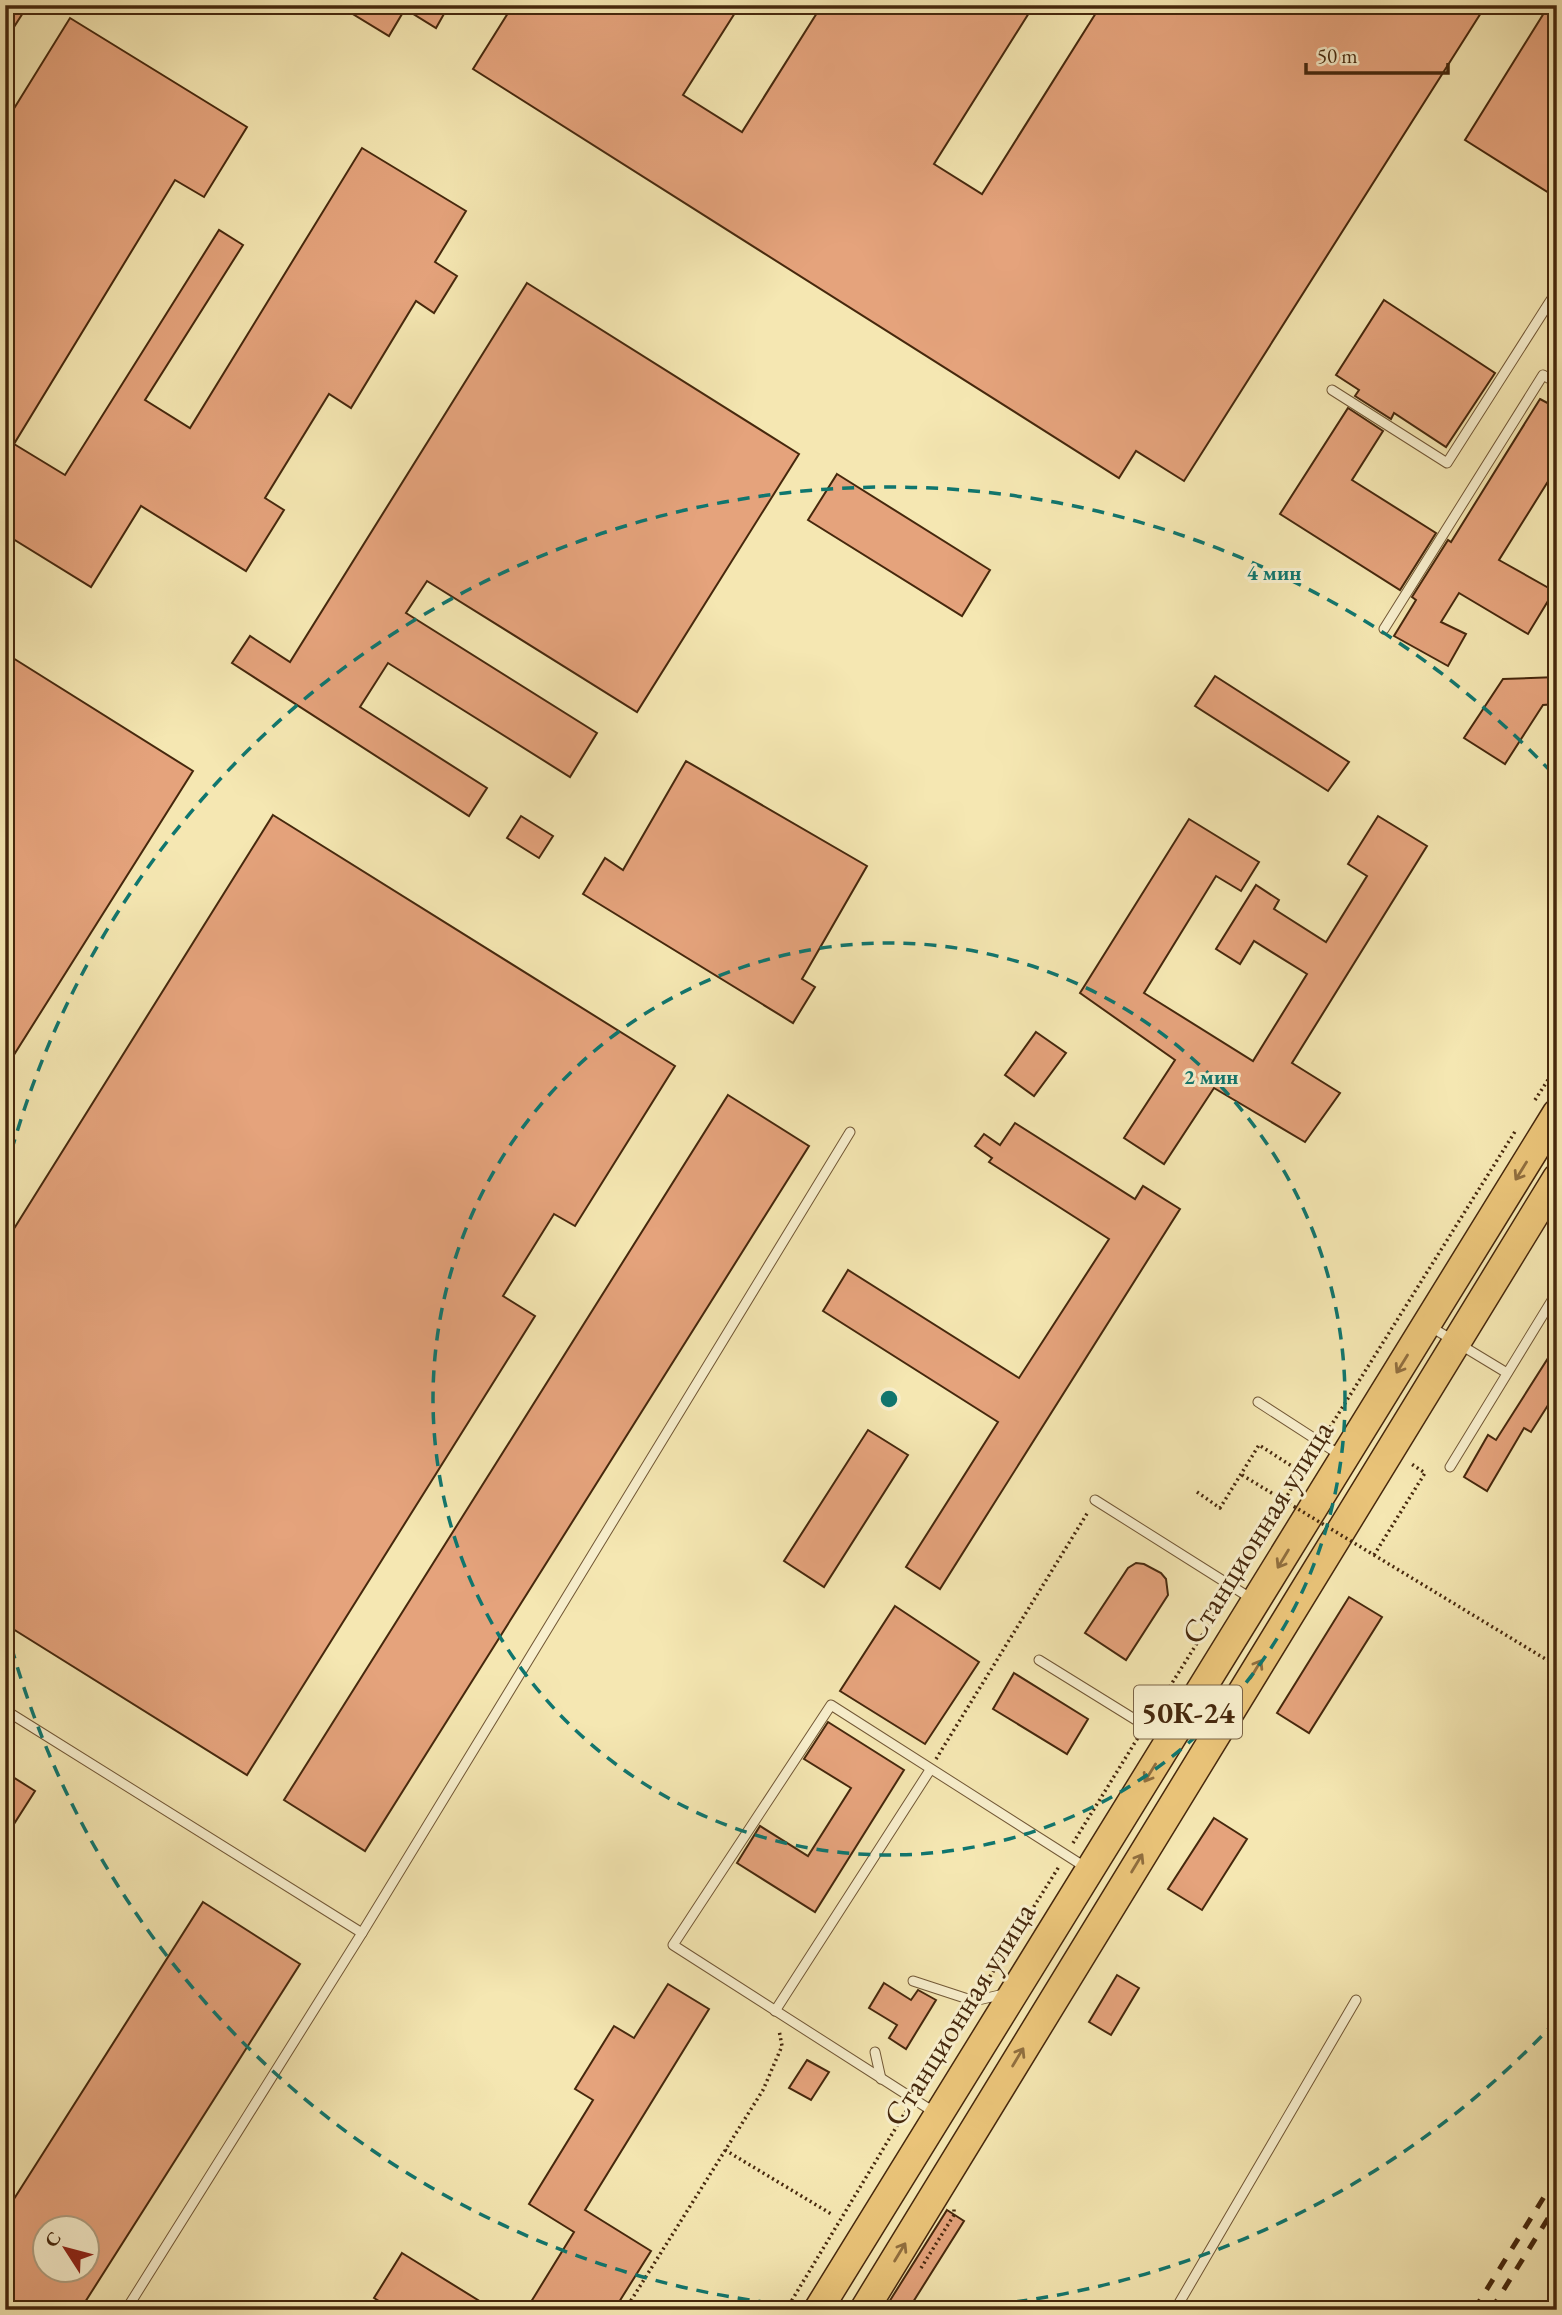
<svg xmlns="http://www.w3.org/2000/svg" width="1562" height="2315" font-family="'EB Garamond',serif">
<rect width="100%" height="100%" fill="#f5e7b2"/>
<filter id="stains"><feTurbulence type="fractalNoise" baseFrequency=".00286" numOctaves="4"/><feColorMatrix values="0 0 0 0 .2 0 0 0 0 .09 0 0 0 0 .02 0 0 0 .5 -.17"/></filter>
<radialGradient id="worn" r=".72"><stop offset=".6" stop-color="#630" stop-opacity="0"/><stop offset="1" stop-color="#630" stop-opacity=".3"/></radialGradient>
<g fill="#e5a37c" stroke="#46280d" stroke-width="2" fill-rule="evenodd">
<path d="M5,5H28L5,41Z"/>
<path d="M338,5H449L436,28L405,9L389,36Z"/>
<path d="M513,5H740L683,95L742,132L822,5H1034L934,164L982,194L1101,5H1486L1184,481L1136,451L1119,478L473,69Z"/>
<path d="M1549,5H1557V198L1465,140Z"/>
<path d="M70,18L247,127L204,197L175,180L14,444L65,475L219,230L243,245L145,400L190,428L362,148L466,211L435,262L457,276L434,313L416,301L351,408L329,394L265,498L284,510L246,571L141,506L91,587L5,534V123Z"/>
<path d="M527,283L799,454L637,712L427,581L406,613L597,733L570,777L388,663L360,707L487,788L469,816L232,663L250,636L290,662Z"/>
<path d="M1384,300L1495,373L1446,447L1394,413L1391,419L1355,396L1359,390L1336,375Z"/>
<path d="M1540,399L1557,408V467L1499,560L1554,591L1528,634L1459,593L1441,622L1466,634L1448,666L1394,636L1416,600L1412,597L1448,540L1451,542Z"/>
<path d="M1348,408L1383,431L1352,480L1436,533L1400,590L1280,514Z"/>
<path d="M837,474L990,570L962,616L808,520Z"/>
<path d="M5,653L193,771L5,1069Z"/>
<path d="M1215,676L1349,762L1328,791L1195,706Z"/>
<path d="M1557,677V704L1543,705L1505,764L1464,738L1503,679Z"/>
<path d="M686,761L867,866L802,979L815,987L793,1023L583,894L605,858L623,870Z"/>
<path d="M273,815L675,1066L575,1226L554,1214L503,1296L535,1316L247,1775L5,1624V1243Z"/>
<path d="M521,816L553,836L539,858L507,838Z"/>
<path d="M1378,816L1427,846L1292,1063L1340,1093L1305,1142L1214,1088L1164,1164L1124,1138L1175,1060L1080,993L1189,819L1259,862L1241,891L1216,876L1144,993L1253,1061L1307,974L1254,941L1240,964L1216,949L1256,885L1279,900L1274,909L1326,942L1367,876L1348,864Z"/>
<path d="M1036,1032L1066,1053L1034,1096L1005,1075Z"/>
<path d="M728,1095L809,1146L365,1851L284,1800Z"/>
<path d="M1015,1123L1135,1199L1143,1186L1180,1209L940,1589L906,1567L998,1422L823,1311L848,1270L1019,1378L1109,1239L989,1162L992,1158L975,1146L984,1134L1000,1145Z"/>
<path d="M1557,1344V1391L1531,1432L1524,1428L1487,1491L1464,1477L1488,1435L1496,1440Z"/>
<path d="M868,1430L908,1455L824,1587L784,1561Z"/>
<path d="M1136,1563L1144,1564L1161,1573L1166,1579L1168,1595L1126,1660L1085,1633L1128,1568Z"/>
<path d="M1349,1597L1382,1617L1309,1733L1277,1713Z"/>
<path d="M895,1606L979,1662L925,1744L840,1691Z"/>
<path d="M1014,1673L1088,1719L1067,1754L993,1709Z"/>
<path d="M828,1722L904,1770L815,1912L737,1863L760,1826L808,1856L851,1788L804,1759Z"/>
<path d="M5,1772L35,1791L5,1838Z"/>
<path d="M1214,1818L1247,1839L1202,1910L1168,1889Z"/>
<path d="M203,1902L300,1964L80,2310H5V2213ZM46,2228H88V2270H46Z"/>
<path d="M1117,1975L1139,1988L1111,2035L1089,2022Z"/>
<path d="M884,1983L911,2000L918,1990L936,2000L906,2049L889,2038L897,2025L869,2008Z"/>
<path d="M668,1984L709,2009L585,2210L651,2251L614,2310H526L574,2232L529,2204L593,2100L575,2089L614,2026L634,2038Z"/>
<path d="M807,2060L829,2072L811,2100L789,2088Z"/>
<path d="M947,2210L964,2221L908,2310H884Z"/>
<path d="M402,2253L494,2310H394L374,2298Z"/>
</g>
<g fill="none" stroke-linecap="round" stroke-linejoin="round">
<g stroke="#725836" stroke-width="11">
<g id="service">
<path d="M1332,390L1447,463L1549,303L1553,297L1557,300"/>
<path d="M1384,629L1543,375L1557,383"/>
<path d="M1431,1327L1507,1373"/>
<path d="M1258,1402L1340,1455"/>
<path d="M1450,1467L1557,1292"/>
<path d="M1095,1500L1252,1599"/>
<path d="M1039,1660L1165,1738"/>
<path d="M5,1710L362,1933"/>
<path d="M913,1981L974,2001L1004,1994"/>
<path d="M775,2011L930,1770"/>
<path d="M875,2052L881,2079"/>
<path d="M937,2114L673,1945L831,1705L1085,1867"/>
<path d="M126,2310L362,1933L850,1132"/>
<path d="M1175,2310L1356,2000"/>
</g>
</g>
<g stroke="#46280d" stroke-width="31">
<g id="primary">
<path d="M818,2310L1557,1113"/>
<path d="M864,2310L1557,1178"/>
</g>
</g>
<g stroke="#46280d" stroke-width="3.5" stroke-dasharray="2 3.5" stroke-linecap="butt">
<path d="M1535,1100L1557,1066"/>
<path d="M1327,1432L1516,1130"/>
<path d="M1197,1492L1220,1508L1259,1445L1301,1472"/>
<path d="M1374,1555L1425,1473L1410,1463"/>
<path d="M1239,1575L1313,1453"/>
<path d="M1152,1715L1226,1597"/>
<path d="M936,1759L1088,1512"/>
<path d="M1073,1843L1139,1736"/>
<path d="M984,1986L1060,1865"/>
<path d="M920,2090L967,2013"/>
<path d="M725,2150L833,2215"/>
<path d="M921,2268L954,2215V2209"/>
<path d="M625,2310L763,2090L782,2046L779,2030"/>
<path d="M786,2310L906,2111"/>
</g>
<use href="#service" stroke="#f8efcd" stroke-width="9"/>
<use href="#primary" stroke="#eac479" stroke-width="28"/>
<g stroke="#46280d" stroke-width="5" stroke-dasharray="12 12" stroke-linecap="butt">
<path d="M1474,2310L1557,2176"/>
<path d="M1491,2310L1557,2204"/>
</g>
<path stroke="#46280d" stroke-width="3.5" stroke-dasharray="2 3.5" stroke-linecap="butt" d="M1242,1475L1557,1666"/>
</g>
<defs><path id="oneway-shaft" d="M-6 0H5M1.5-3L5.5 0L1.5 3" fill="none" stroke-width="1.6" stroke-linecap="round" stroke-linejoin="round" transform="scale(1.75)"/></defs>
<g stroke="#906e3e">
<use href="#oneway-shaft" transform="translate(1521 1171) rotate(122)"/>
<use href="#oneway-shaft" transform="translate(1402 1364) rotate(122)"/>
<use href="#oneway-shaft" transform="translate(1283 1559) rotate(121)"/>
<use href="#oneway-shaft" transform="translate(1256 1669) rotate(-59)"/>
<use href="#oneway-shaft" transform="translate(1150 1773) rotate(122)"/>
<use href="#oneway-shaft" transform="translate(1137 1863) rotate(-59)"/>
<use href="#oneway-shaft" transform="translate(1018 2057) rotate(-59)"/>
<use href="#oneway-shaft" transform="translate(900 2252) rotate(-59)"/>
</g>
<g fill="none" stroke="#0f766e" stroke-width="3.5" stroke-dasharray="12 9">
<circle cx="889" cy="1399" r="456"/>
<path d="M1556 2021A912 912 0 0 1 945 2309M833 2309A912 912 0 0 1 6 1627M6 1171A912 912 0 0 1 1556 777"/>
</g>
<g text-anchor="middle" dominant-baseline="central" stroke-width="6" stroke-linejoin="round" paint-order="stroke">
<rect fill="#f8efcd" stroke="#7b6447" stroke-width="2" x="1134" y="1685.5" width="108" height="53" rx="5"/>
<g font-size="30" font-weight="bold" fill="#46280d">
<text x="1188" y="1712">50К-24</text>
</g>
<g font-size="32" fill="#46280d" stroke="#f8efcd">
<text transform="translate(1257 1532) rotate(-58)">Станционная улица</text>
<text transform="translate(959 2014) rotate(-58)">Станционная улица</text>
</g>
</g>
<circle cx="889" cy="1399" r="10" fill="#0f766e" stroke="#f8efcd" stroke-width="3.5"/>
<g font-size="21" text-anchor="middle" font-weight="bold" fill="#0f766e" stroke="#f8efcd" stroke-width="6" stroke-linejoin="round" paint-order="stroke">
<text x="1274" y="580">4 мин</text>
<text x="1211" y="1084">2 мин</text>
</g>
<rect width="1562" height="2315" fill="none" stroke="#f5e7b2" stroke-width="28"/>
<rect x="7" y="7" width="1548" height="2301" fill="none" stroke="#46280d" stroke-width="3.5"/>
<rect x="14" y="14" width="1534" height="2287" fill="none" stroke="#46280d" stroke-width="2"/>
<g transform="translate(66 2249) rotate(306)"><circle r="33" fill="#f8efcd" stroke="#b19f80" stroke-width="2"/>
<path d="M0-5L12 26L0 18L-12 26Z" fill="#8f2418"/>
<text y="-10" font-size="19" font-weight="bold" text-anchor="middle" fill="#46280d">С</text>
</g>
<path d="M1306 63v10h142v-10" fill="none" stroke="#46280d" stroke-width="3.5"/>
<text x="1317" y="63" font-size="21" fill="#46280d" stroke="#f8efcd" stroke-width="5" paint-order="stroke">50 m</text>
<rect width="100%" height="100%" filter="url(#stains)"/>
<rect width="100%" height="100%" fill="url(#worn)"/>
</svg>
